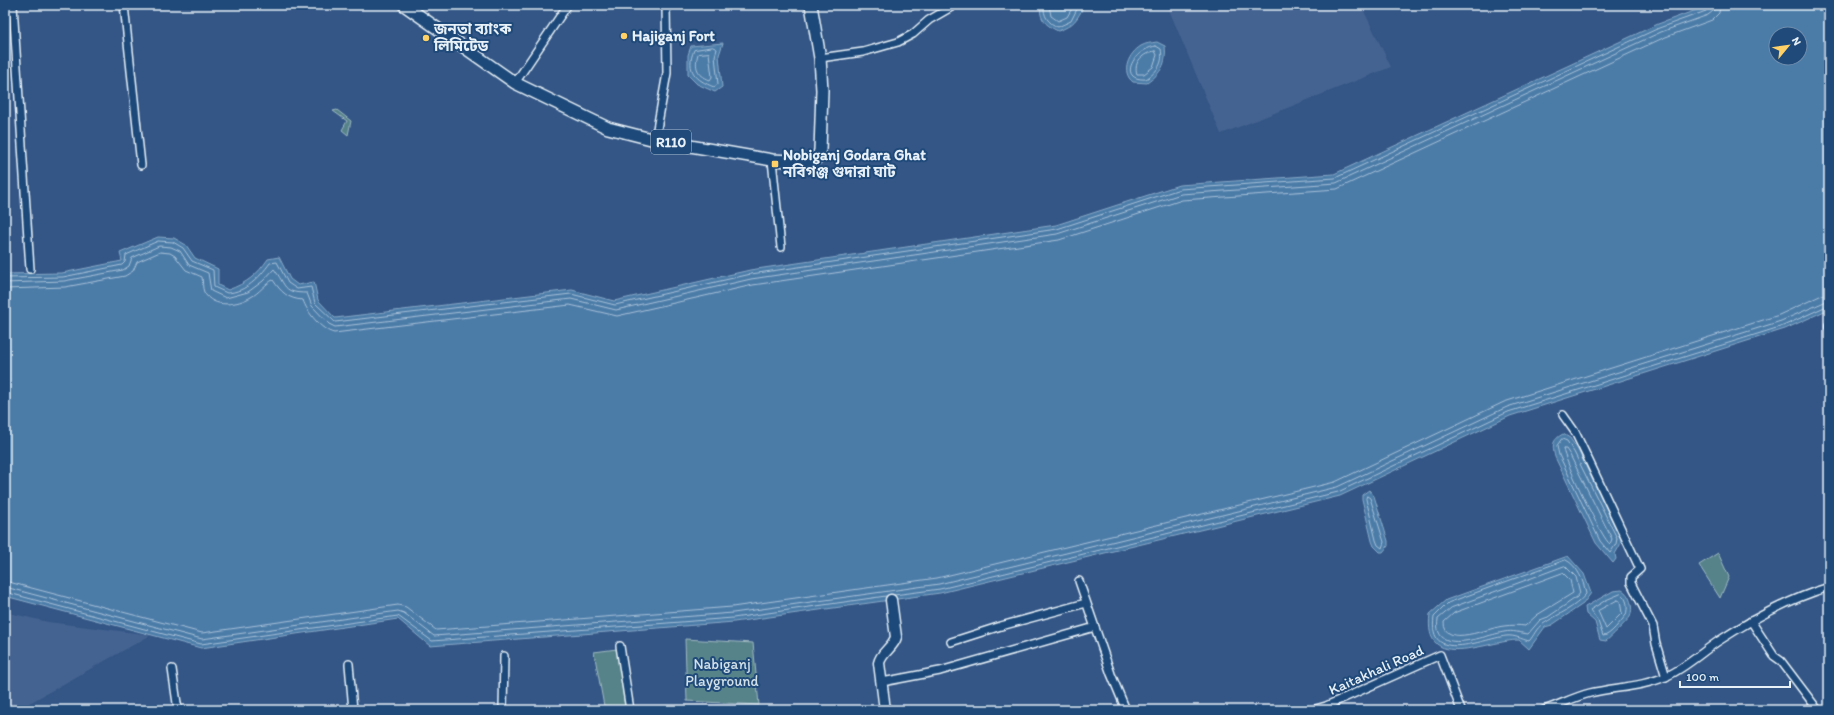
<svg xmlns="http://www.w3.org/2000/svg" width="1834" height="715" font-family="Itim,'Noto Sans Bengali',sans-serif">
<rect width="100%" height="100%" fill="#335686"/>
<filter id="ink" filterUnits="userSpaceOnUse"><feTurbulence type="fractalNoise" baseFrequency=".025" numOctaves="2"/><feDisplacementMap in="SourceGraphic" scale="8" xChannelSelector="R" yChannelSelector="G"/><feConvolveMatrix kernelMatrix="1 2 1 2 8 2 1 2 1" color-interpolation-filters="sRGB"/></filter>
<g filter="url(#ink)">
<g fill="#456391">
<path d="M1167,5H1361L1391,67L1221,134Z"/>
<path d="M5,612L48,622L151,635L17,710H5Z"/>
</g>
<g fill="#57828a" stroke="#a0bac1">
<path d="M337,110L351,121L348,135L342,130L347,121L333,111Z"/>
<path d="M1718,553L1729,577L1720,598L1699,565Z"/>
<path d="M685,639L753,643L759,705L687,701Z"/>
<path d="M617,649L625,707L604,706L594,652Z"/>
</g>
<g fill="#4b7ba8" stroke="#8aaac8" fill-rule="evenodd">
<path d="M1041,5H1084C1078,19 1073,26 1058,31C1047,26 1038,19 1041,5Z"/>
<path d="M1710,5H1829V309L1785,329L1510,416L1340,496L940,593L734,622L430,646L398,619L201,648L5,596V274L62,273L122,261L120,253L158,237L174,238L186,245L195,258L218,269V285L228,290C247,283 257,275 268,259L279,257L290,279L298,285L314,282L318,300L335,318L572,290L614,301L750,270L1056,225L1179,185L1334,174L1658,24ZM1776,34H1800V58H1776Z"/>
<path d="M1157,42L1165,46C1167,64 1161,73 1147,83L1133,82C1120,72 1129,53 1141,46C1146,43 1151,43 1157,42Z"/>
<path d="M723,43L719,55L722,87L715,92L697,84L688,75V55L691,46Z"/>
<path d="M1563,434L1570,438L1578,450L1621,539L1620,545L1615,554L1616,559L1613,563L1596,543L1555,457C1552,445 1552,440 1563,434Z"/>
<path d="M1369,490L1374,496L1388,541V546L1383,552H1380L1374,546L1372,541L1362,499V495Z"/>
<path d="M1568,556L1584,574L1591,593L1583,604L1552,625L1545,627L1529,649L1519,640C1488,640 1422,674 1430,614L1446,600Z"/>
<path d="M1622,590C1630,594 1634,608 1630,617C1629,619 1609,639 1606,641L1600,640L1595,622L1586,614L1585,607L1613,591Z"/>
</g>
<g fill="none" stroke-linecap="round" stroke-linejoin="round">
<g stroke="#a9c2d8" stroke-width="1">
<path d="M1044,5C1043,16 1048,23 1058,27L1071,21L1079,5"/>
<path d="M1049,5L1051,16L1058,21L1067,17L1074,5"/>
<path d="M1156,46L1161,49C1164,63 1157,72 1146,79C1117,81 1133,49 1156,46Z"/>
<path d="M713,47L717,49L715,56L718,84L714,87C696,80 685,71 694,50Z"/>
<path d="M1155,51L1157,55L1153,67L1144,74H1137C1133,62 1143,53 1155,51Z"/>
<path d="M709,53L712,77L710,80C697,75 694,67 698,54Z"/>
<path d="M5,278L63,277L122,265L125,262L126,255L158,241L173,242L183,248L192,261L213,270L214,287L227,293C246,292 259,278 270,263L277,262L288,283L297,289L311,287L315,303L335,322L571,294L615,305L751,274L1057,229L1180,189L1335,178L1659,28L1706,11L1709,5"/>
<path d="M5,283L64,281L123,270L129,266L132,258L159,246L171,247L180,251L189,265L208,273L211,291L226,298L248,292L263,281L274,269C287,286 282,293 307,293L312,306L329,324L335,327L571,299L616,310L751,279L1057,234L1181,194L1336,183L1661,32L1708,15L1713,11L1714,5"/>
<path d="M5,289L65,287L125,276L133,271L137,262L160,252L170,253L175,256L186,270L202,277C203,282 202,287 204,292C213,309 238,305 251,297C259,293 266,283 273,280C281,292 288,299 303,300C307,312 321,330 334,333L570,305L617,316L753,285L1059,240L1182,200L1337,189L1663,38L1712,20L1719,13L1720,5"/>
<path d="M1562,439L1567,441L1574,452L1617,538L1616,544L1610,553L1600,541L1559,455L1557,446Z"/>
<path d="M1563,449H1566L1570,455L1612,539L1610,544C1603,541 1564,459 1563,449Z"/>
<path d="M1367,496L1370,498L1384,542L1382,548L1378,545L1376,540L1366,499Z"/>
<path d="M1566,560C1578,566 1584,582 1586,594C1575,608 1558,614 1543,624C1536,628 1534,636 1529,641C1521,639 1515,635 1506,636C1482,639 1427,665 1434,617L1448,603Z"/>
<path d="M1565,566L1576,577L1580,593L1577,597L1548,617L1540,620L1528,634C1520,633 1513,630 1504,632C1486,635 1432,658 1438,619L1451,608Z"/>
<path d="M1563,573L1570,580L1573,593L1537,615L1525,626C1519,625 1511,625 1504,626C1490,627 1443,649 1444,622L1454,613Z"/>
<path d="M5,581L202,633L398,605L406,607L436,630L732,607L937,578L1335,482L1504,402L1779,315L1822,295L1829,294"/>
<path d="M5,587L202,639L398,611L404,613L434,636L733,613L939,584L1337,487L1507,407L1781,321L1829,300"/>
<path d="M5,592L201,644L398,616L432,641L733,618L886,596"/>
<path d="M1621,594C1628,599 1628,608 1626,615C1621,621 1610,636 1603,636L1598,621L1590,610L1606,600Z"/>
<path d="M894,595L940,589L1338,492L1508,412L1783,326L1829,305"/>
<path d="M1618,600L1620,601L1622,613L1606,629L1598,611Z"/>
</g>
<g stroke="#e8f1f8" stroke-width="10">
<g id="street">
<path d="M13,5L30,269"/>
<path d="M124,5L141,165"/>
<path d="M820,58L863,52L898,42L913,34L929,20L955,5"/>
<path d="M515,83L567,6"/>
<path d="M655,140L667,73L666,5"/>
<path d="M772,160L781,247"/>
<path d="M1829,325V327"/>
<path d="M1563,415L1575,432L1589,461L1640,569L1631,577V583L1653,626L1656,644L1666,677"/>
<path d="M1079,581L1111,674L1126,710"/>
<path d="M1751,621L1774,656L1781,661L1818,710"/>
<path d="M951,642L1001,626L1086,603"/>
<path d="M620,646L630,710"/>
<path d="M349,664L353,710"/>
<path d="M172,669L178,710"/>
<path d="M882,682L940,671L1095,627"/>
<path d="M503,710L504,656"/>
<path d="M1312,710L1326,706L1440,655L1461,710"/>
<path d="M1544,710C1559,705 1574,697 1590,693C1615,687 1643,687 1667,676C1685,668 1701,653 1717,642C1752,619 1789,599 1829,587"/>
</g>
</g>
<g stroke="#e8f1f8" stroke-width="13">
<path id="secondary" d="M885,710L879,663C881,652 893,648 896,637L891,600"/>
</g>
<g stroke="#e8f1f8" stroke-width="14">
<path id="primary" d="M404,5L515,83L608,128L655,140L772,160L812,162L817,158L820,151L822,90L820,58L811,5"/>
</g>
<use href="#street" stroke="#1f4a7a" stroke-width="7"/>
<use href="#secondary" stroke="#1f4a7a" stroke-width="10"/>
<use href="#primary" stroke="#1f4a7a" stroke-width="11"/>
</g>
</g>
<g fill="#ffd166" stroke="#1f4a7a" stroke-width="1.5">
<circle cx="624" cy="36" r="4"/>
<circle cx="426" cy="38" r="4"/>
<rect x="771" y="160" width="8" height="8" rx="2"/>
</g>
<g text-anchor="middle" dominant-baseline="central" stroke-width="4" stroke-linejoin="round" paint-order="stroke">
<rect fill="#1f4a7a" stroke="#acbfd2" stroke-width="1" x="651" y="130" width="40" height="24" rx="3"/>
<g font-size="14" font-weight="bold" fill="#e8f1f8">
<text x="671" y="142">R110</text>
</g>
<g font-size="15" font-weight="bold" fill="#e8f1f8" stroke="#1f4a7a" text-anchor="start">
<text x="434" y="29">জনতা ব্যাংক<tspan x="434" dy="17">লিমিটেড</tspan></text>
<text x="632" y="36">Hajiganj Fort</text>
<text x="783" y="155">Nobiganj Godara Ghat<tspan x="783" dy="17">নবিগঞ্জ গুদারা ঘাট</tspan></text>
</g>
<g font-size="15" fill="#d2e0e8" stroke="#1f4a7a">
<text x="722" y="664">Nabiganj<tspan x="722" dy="17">Playground</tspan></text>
</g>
<g font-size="15" fill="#e8f1f8" stroke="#1f4a7a">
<text transform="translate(1376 670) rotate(-24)">Kaitakhali Road</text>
</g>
</g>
<rect width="1834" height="715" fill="none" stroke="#1f4a7a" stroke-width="20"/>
<rect x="10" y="10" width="1814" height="695" fill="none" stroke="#e8f1f8" stroke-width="1.5" filter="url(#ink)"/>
<g transform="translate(1788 46) rotate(61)"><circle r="19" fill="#1f4a7a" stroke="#6f8dac"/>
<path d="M0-3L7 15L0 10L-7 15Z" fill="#ffd166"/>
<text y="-6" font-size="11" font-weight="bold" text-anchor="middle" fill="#e8f1f8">N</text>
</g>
<path d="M1680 681v6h110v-6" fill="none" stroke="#e8f1f8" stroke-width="2"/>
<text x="1686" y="681" font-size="12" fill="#e8f1f8" stroke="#1f4a7a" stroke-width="3" paint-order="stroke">100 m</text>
</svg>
